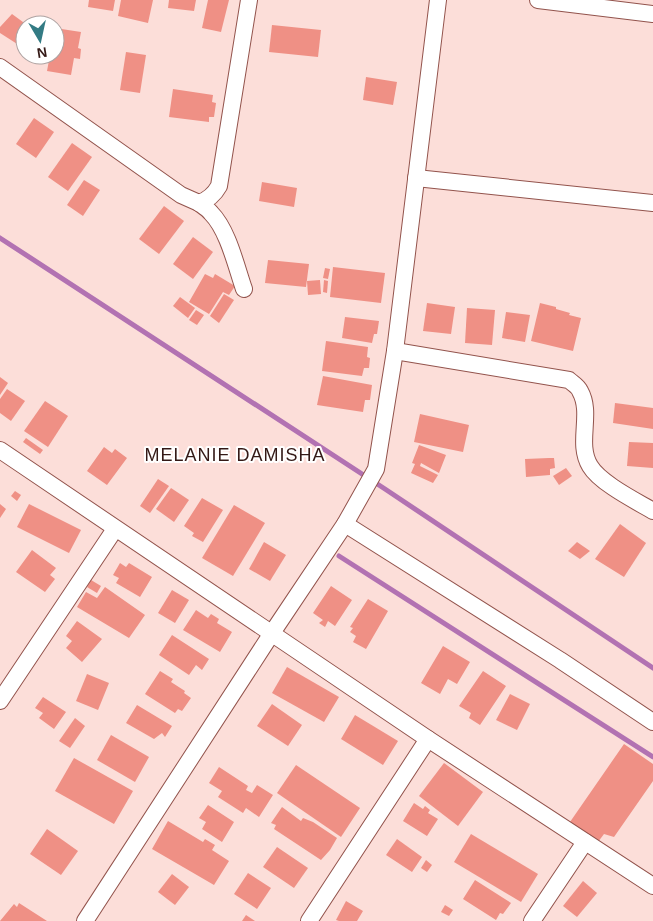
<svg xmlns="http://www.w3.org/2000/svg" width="653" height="921" font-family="Helvetica,sans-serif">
<rect width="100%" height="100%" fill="#fcded9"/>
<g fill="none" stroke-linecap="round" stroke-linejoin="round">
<g stroke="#b272b2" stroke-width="5">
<path d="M0,238L385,489L653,668"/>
<path d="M339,556L653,757"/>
</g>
</g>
<g fill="#ef9085">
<path d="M89,0H115L113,11L88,7Z"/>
<path d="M121,0H153L148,23L118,16Z"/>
<path d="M169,0H196L194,11L168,8Z"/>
<path d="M208,0H229L221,32L202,28Z"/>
<path d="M12,14L27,25H25V49L0,33V27Z"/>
<path d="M272,25L321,30L318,57L269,52Z"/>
<path d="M55,28L81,32L78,48L81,49L80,59L74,58L71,75L47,71L50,55H55Z"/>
<path d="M126,52L146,55L140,93L120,90Z"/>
<path d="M366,77L397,82L393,105L363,100Z"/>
<path d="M173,89L213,95L212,102L216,103L214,117H209V122L169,117Z"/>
<path d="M34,118L54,132L36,158L16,144Z"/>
<path d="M72,143L92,157L68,191L48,177Z"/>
<path d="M84,180L100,190L83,216L67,205Z"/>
<path d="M262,182L297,188L294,207L259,201Z"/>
<path d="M164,206L184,221L159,254L139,239Z"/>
<path d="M193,237L213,252L193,279L173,264Z"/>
<path d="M268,260L309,264L306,287L265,283Z"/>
<path d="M333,267L385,273L381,303L330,297Z"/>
<path d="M325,268L330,269L328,279L323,278Z"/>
<path d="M205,274L213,278L215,274L235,286L229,295L223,292L209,314L189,302Z"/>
<path d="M320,280L321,294L308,295L307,281Z"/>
<path d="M324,280L328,281L327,293L323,292Z"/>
<path d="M224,294L234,300L219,323L210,316Z"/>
<path d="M180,297L195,308L188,318L173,306Z"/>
<path d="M427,303L455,307L451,334L423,331Z"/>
<path d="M540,303L556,307V309L570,313L569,315L581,318L573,351L531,341Z"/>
<path d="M467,308L495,310L492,345L465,343Z"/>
<path d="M196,310L204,315L197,325L189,320Z"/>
<path d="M506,312L530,315L525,342L502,338Z"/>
<path d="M345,317L379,321L377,334H374L372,343L342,338Z"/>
<path d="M326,341L368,347L367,357L370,358L369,368H364L362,376L322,371Z"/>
<path d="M323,376L372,385L370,400H365L363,412L317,405Z"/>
<path d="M0,377L8,383L0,395Z"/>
<path d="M7,389L25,401L11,421L0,413V399Z"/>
<path d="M45,401L68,416L48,447L24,431Z"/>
<path d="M615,403L653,408V429L613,423Z"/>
<path d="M420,414L469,425L463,452L414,442Z"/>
<path d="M26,438L43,450L40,454L23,442Z"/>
<path d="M629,442L653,443V468L627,466Z"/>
<path d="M419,445L446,455L439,473L421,463L420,466L438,475L433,483L411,473L415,464L412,463Z"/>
<path d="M104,447L112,453L115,449L127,458L107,485L87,471Z"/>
<path d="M549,458H554L555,468L550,469V475L526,477L525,459Z"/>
<path d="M566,468L572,476L559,485L553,476Z"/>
<path d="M158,479L169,486L150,513L140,506Z"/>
<path d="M171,488L189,500L174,522L156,509Z"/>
<path d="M15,491L21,495L17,501L11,496Z"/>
<path d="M202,498L223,510L203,542L192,536L194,533L184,526Z"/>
<path d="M0,504L6,509L0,518Z"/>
<path d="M29,504L81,530L69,553L17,527Z"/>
<path d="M234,505L265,523L233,576L202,558Z"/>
<path d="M620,524L646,543L624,577L595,559Z"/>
<path d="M264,542L286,555L270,581L249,569Z"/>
<path d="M577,542L590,551L580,559L568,551Z"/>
<path d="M32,550L56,568L50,575L55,579L45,592L16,572Z"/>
<path d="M120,563L126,567L129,563L152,577L140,597L116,583L119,578L113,575Z"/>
<path d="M91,580L101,586L97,593L87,587Z"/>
<path d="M331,586L352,600L335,626L328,621L325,627L319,623L323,620L313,613Z"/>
<path d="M105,587L145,615L129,638L77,607L86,592L97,598Z"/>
<path d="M172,590L189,600L175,623L158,613Z"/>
<path d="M368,599L388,611L366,649L353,642L356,636L350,632L353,628L350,627Z"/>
<path d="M196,610L208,618L211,614L219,619L217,623L232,632L220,652L183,630Z"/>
<path d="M77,621L102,639L82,662L66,648L72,641L66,636Z"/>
<path d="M172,635L209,659L202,670L196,665L189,675L159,655Z"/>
<path d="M443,646L470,662L457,684L448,679L440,694L421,683Z"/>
<path d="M287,667L339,697L324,722L272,693Z"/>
<path d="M160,671L173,679L171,682L185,691L184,693L191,698L182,711L178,709L175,713L145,694Z"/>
<path d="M483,671L506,686L480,725L469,718L471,713L459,706Z"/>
<path d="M87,674L109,683L98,710L76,701Z"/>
<path d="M510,694L530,704L517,730L496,720Z"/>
<path d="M43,697L66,712L54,729L39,718L43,713L35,708Z"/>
<path d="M272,704L302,725L288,746L257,726Z"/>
<path d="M137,705L172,726L165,737L162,733L154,739L126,723Z"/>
<path d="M355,715L398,741L383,765L341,739Z"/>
<path d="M75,718L85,726L70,748L59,741Z"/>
<path d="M111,735L149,757L135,782L97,760Z"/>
<path d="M624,744L653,764V781L614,837L604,834L598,842L570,822Z"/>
<path d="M74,758L133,791L114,824L55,791Z"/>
<path d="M444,763L483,792L458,826L419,796Z"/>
<path d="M296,765L360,808L341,837L277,793Z"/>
<path d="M219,767L248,786L246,790L252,793L257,785L273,795L259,817L246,808L243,813L218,797L222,791L209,783Z"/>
<path d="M414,803L423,809L425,806L430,810L428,813L438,819L427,836L403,821Z"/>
<path d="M208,805L234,822L222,842L202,829L206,822L199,818Z"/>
<path d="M282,807L301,821L303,818L313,822L337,838L330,850L321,860L274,829L276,825L271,823Z"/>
<path d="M168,821L203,842L205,839L215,845L212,850L229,861L214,885L152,849Z"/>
<path d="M47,829L78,851L61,875L30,854Z"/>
<path d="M471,834L538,874L521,902L454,862Z"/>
<path d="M397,839L422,857L412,872L386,855Z"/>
<path d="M277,847L308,868L294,888L263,867Z"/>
<path d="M426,860L432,865L427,872L421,868Z"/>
<path d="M248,873L271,888L257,909L234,894Z"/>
<path d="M172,874L189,887L175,905L158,892Z"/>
<path d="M475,880L511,903L503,914L500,913L496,920L463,899Z"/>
<path d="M583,881L597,893L577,917L563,906Z"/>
<path d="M346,901L363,911L357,921H339L336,920Z"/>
<path d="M19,903L47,921H0L14,904L17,907Z"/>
<path d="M445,905L453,910L449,916L441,912Z"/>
<path d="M246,915L255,921H242Z"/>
</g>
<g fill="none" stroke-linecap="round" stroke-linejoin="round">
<g stroke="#92534c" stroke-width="18">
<g id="street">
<path d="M538,0L653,14"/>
<path d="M0,67L181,195L199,203C208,200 214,195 219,186L249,0"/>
<path d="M416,178L653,203"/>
<path d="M199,203C203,206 208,209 211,213C228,230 236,266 244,289"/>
<path d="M395,351L569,380C572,383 578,386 580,391C593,414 576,443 590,466C600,483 636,501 653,511"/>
<path d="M0,450L428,739L653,886"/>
<path d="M345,524L560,660L653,722"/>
<path d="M0,701L115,529"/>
<path d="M85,921L272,633L345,524L376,469L395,351L438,0"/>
<path d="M309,921L428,739"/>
<path d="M532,921L585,842"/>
</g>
</g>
<use href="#street" stroke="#fff" stroke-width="16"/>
</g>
<g text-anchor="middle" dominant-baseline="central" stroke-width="4" stroke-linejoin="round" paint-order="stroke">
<g font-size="18" letter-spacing="1" fill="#341916" stroke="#fff">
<text x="235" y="455">MELANIE DAMISHA</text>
</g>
</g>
<g transform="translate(40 40) rotate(171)"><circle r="24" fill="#ffffff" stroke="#aea3a2"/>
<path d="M0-4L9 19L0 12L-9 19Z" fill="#337b84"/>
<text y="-8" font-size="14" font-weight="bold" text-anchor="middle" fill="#341916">N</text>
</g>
</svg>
